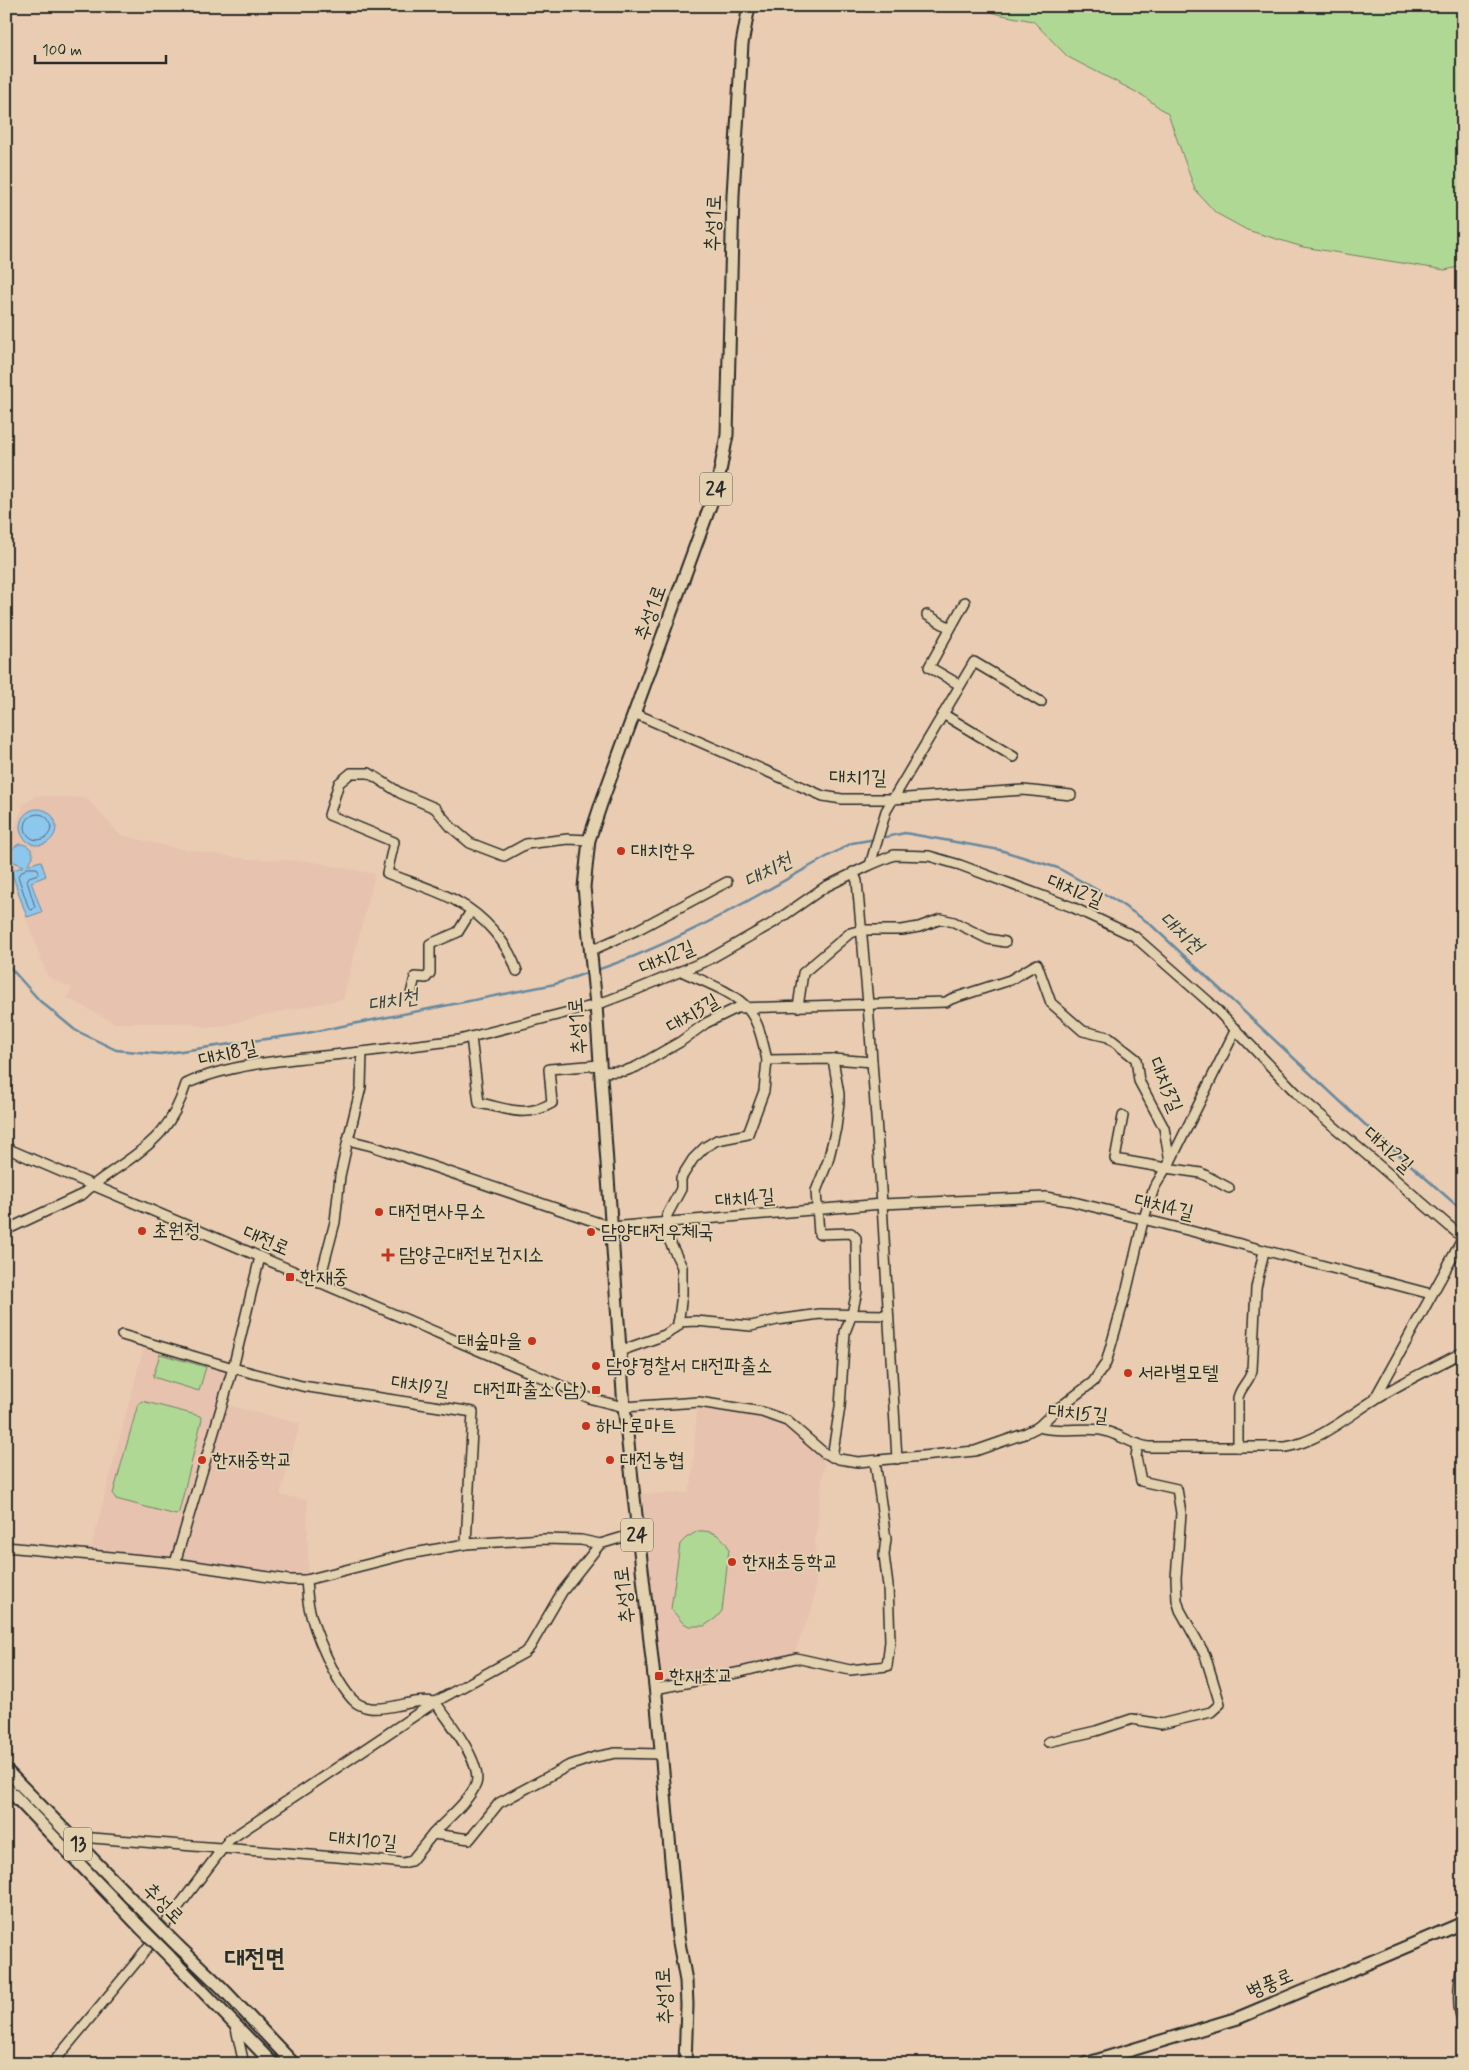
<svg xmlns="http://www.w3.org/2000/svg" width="1469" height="2070" font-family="Mynerve,'Poor Story',sans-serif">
<rect width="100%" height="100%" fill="#eaccb2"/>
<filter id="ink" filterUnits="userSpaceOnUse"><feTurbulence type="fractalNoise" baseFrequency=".02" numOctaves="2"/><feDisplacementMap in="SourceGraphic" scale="10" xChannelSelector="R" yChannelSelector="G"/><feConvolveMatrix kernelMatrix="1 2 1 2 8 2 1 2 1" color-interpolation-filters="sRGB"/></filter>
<g filter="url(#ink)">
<g fill="#e7c2af">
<path d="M36,796L87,798L120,835L170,847L247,859L307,861L375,874L343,999L260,1016L227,1025L208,1027L184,1023H115L67,998L72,988L48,977L6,864V848L24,804Z"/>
<path d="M144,1346L229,1371L220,1403L300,1424L280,1495L307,1500L308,1574H291L91,1549Z"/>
<path d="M697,1409H715L744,1413L783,1426L790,1429L822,1458L824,1464L815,1542L816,1582L813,1605L793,1657L660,1686L641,1494L688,1493L692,1482Z"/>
</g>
<g fill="#b0d895" stroke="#6e8260">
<path d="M979,6H1463V266L1445,270L1303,247L1247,230L1216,213L1195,190L1168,114L1142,95L1068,57L1033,21L997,14Z"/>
<path d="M160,1354L206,1367L199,1391L153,1377Z"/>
<path d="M142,1401L200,1416L202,1419L179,1512L176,1515L116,1499L113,1494L138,1404Z"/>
<path d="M698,1531C712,1530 724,1536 729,1549L722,1611L716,1618L704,1626H689L682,1622L671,1609L680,1544L686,1538Z"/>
</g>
<g fill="#8ec7ed" stroke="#66899f">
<circle cx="38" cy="827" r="18"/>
<path d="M19,844C27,844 33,848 33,857L27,865L41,861L46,876L31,882L42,912L27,917L11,871L24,866L14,862C9,855 11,848 19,844Z"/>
</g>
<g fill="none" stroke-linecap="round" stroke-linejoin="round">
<g stroke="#536979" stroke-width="1">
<circle cx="38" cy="827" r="13"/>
<path d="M27,868H37L39,871L38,874L29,877L27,881L35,907L32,910L29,909L18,876Z"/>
</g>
<g stroke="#66899f" stroke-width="2.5">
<path d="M881,838L905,833L1000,850L1058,868L1115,900L1149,923L1372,1131L1463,1211"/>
<path d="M6,963L40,1001L75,1030L116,1050L160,1054L302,1034L555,984L589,972"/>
<path d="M597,970C687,940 769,888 852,843L876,839"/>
</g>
<g stroke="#2b2b2b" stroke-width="12">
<g id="minor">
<path d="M927,615L950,628"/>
<path d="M960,685L929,667L965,602"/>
<path d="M634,713L823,796L842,799H893L974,662L1041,702"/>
<path d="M943,714L1014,757"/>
<path d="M870,865L886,811L893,799L1023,790L1071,795"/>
<path d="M853,872L857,881L868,1004L882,1204L897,1459"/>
<path d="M590,951L637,930L727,882"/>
<path d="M517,971C508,943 484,916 458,902C438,890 409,882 387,873L394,842L329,815L339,783L351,773H369L400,793L435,808L451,827L470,843L504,856L526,844L568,839L589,840"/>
<path d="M681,971C700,980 735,992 748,1009C759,1022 763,1043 767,1060L833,1059L872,1062"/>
<path d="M411,994L415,977L426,978L430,973V944L458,932L471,911"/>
<path d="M798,1007L803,973L850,933L862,930H902L919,927L941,919L954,922L988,939L1005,942"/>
<path d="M471,1037L479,1103C507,1108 524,1119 552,1103L549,1069L600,1065"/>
<path d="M362,1052L459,1040L596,1005L633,991L708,960L773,923L825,887L870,865L894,855L929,856L960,865L1072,907L1134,936L1209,1002L1302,1099L1463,1238"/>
<path d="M600,1072L625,1071L636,1067L680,1042L706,1023L737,1008L946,1002L951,999L1010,980L1037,964L1051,1003L1083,1031L1108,1037L1136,1059L1139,1081L1164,1128L1170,1162L1166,1168L1201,1173L1229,1188"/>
<path d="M6,1148L592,1399L624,1407L699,1402L762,1412L787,1421L824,1453L839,1459L858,1462L975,1451L1024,1434L1038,1427C1059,1433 1080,1427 1101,1430C1118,1433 1132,1445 1149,1447H1286C1319,1441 1347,1417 1374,1400C1402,1382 1433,1368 1463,1352"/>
<path d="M1170,1162L1236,1029"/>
<path d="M6,1230L83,1194C94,1183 107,1175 120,1166C155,1142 173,1126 186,1084C234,1061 309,1058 362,1052L361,1087L348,1140L372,1146L611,1227L882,1204L1045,1197L1070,1201L1191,1231L1431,1294"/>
<path d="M260,1257L233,1368L302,1386L473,1412L466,1544L544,1539L581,1540L600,1544L637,1533"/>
<path d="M319,1283L335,1222L340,1176L348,1140"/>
<path d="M678,1322L696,1321L751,1326L777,1320L820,1314L888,1315"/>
<path d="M122,1335L233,1368L175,1563"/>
<path d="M620,1351L665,1335L678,1326L682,1294V1267L667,1236L666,1223L667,1215L681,1189V1178L693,1159L705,1147L717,1140L748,1134L764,1091L767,1060"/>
<path d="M1374,1400L1463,1238"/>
<path d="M1038,1427L1056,1410L1093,1382L1106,1363L1127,1289L1143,1221L1154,1188L1166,1168L1115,1159L1123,1116"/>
<path d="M1238,1447V1398C1240,1387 1250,1381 1252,1370L1256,1288L1264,1251"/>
<path d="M832,1457L840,1407L845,1332L852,1314L857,1291L856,1238L851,1233L819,1234L816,1191L828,1161L836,1128L839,1102V1094L833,1059"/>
<path d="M6,1547L175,1563L289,1580H306"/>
<path d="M655,1689L741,1672L796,1658L850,1670L887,1666L890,1641L888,1586L884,1555L886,1539L875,1461"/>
<path d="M1048,1742L1096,1731L1132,1719L1161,1724L1211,1712L1220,1704L1205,1655L1180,1610L1177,1600L1176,1578L1181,1513L1177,1489L1141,1481L1136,1457L1138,1444"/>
<path d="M433,1834C445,1821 470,1800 476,1784C483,1763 447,1718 435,1702C412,1698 390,1711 370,1708C364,1707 358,1705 353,1700C335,1681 314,1632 309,1607C307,1598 307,1589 306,1580L408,1554L466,1544"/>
<path d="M81,1837C188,1846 296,1853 403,1863L411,1861L433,1834L470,1839L499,1803L568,1766L595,1757L616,1753L661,1754"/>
<path d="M1463,1956C1460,1973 1455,2007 1463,2021"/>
<path d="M235,2024L244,2064"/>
<path d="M52,2064L138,1960L229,1840L435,1702L524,1653L530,1647L562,1592L600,1544"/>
</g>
</g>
<g stroke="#2b2b2b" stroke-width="15">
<g id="major">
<path d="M6,1770L150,1918"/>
<path d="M6,1787L140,1927"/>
<path d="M178,1946L222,1988L294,2064"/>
<path d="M169,1956L273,2064"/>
<path d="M685,2064L687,2005L686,1981L678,1937L656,1695L624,1407L596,1005L584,887L589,840L602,801L717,487L727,435L733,195L742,44L749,6"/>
<path d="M1085,2064L1238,2018L1463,1923"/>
</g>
</g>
<use href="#minor" stroke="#e3d1af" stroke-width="9"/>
<use href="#major" stroke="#e3d1af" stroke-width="11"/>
<g stroke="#2b2b2b" stroke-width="15" stroke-linecap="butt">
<g id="major-bridge">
<path d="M150,1918L178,1946"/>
<path d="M140,1927L169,1956"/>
</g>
</g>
<use href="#major-bridge" stroke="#e3d1af" stroke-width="11"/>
</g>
</g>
<g fill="#c8321e" stroke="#e3d1af" stroke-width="2">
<circle cx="621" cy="851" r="5"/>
<circle cx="379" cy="1212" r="5"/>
<circle cx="142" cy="1231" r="5"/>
<circle cx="591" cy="1232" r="5"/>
<path d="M385.5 1247.5h5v5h5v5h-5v5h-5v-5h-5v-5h5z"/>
<rect x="285" y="1272" width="10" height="10" rx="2.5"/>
<circle cx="532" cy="1341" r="5"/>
<circle cx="596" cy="1366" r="5"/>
<circle cx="1128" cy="1373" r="5"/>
<rect x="591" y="1385" width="10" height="10" rx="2.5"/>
<circle cx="586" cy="1426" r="5"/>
<circle cx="202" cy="1460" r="5"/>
<circle cx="610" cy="1460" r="5"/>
<circle cx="732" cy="1562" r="5"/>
<rect x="654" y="1671" width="10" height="10" rx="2.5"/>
</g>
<g text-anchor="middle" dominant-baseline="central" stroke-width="4" stroke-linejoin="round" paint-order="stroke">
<g fill="#e3d1af" stroke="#625d53" stroke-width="1">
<rect x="700" y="472.5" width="32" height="33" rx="4"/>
<rect x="621" y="1518.5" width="32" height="33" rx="4"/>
<rect x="64" y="1827.5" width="28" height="33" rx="4"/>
</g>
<g font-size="19" font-weight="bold" fill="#2b2b2b">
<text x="716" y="489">24</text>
<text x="637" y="1535">24</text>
<text x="78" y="1844">13</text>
</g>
<g font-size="20" fill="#2b2b2b" stroke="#e3d1af">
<text transform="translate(714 223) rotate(-88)">추성1로</text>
<text transform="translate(651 613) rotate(-70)">추성1로</text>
<text transform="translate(858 778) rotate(1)">대치1길</text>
<text transform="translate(1075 891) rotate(22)">대치2길</text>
<text transform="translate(667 958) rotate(-23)">대치2길</text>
<text transform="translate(693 1014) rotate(-31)">대치3길</text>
<text transform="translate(578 1026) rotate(-95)">추성1로</text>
<text transform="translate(228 1054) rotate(-13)">대치8길</text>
<text transform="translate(1165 1085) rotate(67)">대치3길</text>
<text transform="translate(1388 1150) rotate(41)">대치2길</text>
<text transform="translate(745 1199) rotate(-5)">대치4길</text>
<text transform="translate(1164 1207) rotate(13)">대치4길</text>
<text transform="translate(266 1241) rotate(23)">대전로</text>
<text transform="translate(420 1386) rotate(8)">대치9길</text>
<text transform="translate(1078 1414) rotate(5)">대치5길</text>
<text transform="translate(625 1595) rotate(-97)">추성1로</text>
<text transform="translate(363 1841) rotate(5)">대치10길</text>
<text transform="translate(163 1904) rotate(45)">추성로</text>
<text transform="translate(1270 1984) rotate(-23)">병풍로</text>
<text transform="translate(665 1996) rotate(-93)">추성1로</text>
</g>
<g font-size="20" fill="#2b2b2b" stroke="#e3d1af" text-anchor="start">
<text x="631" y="851">대치한우</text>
<text x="389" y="1212">대전면사무소</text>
<text x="152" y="1231">초원정</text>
<text x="601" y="1232">담양대전우체국</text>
<text x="399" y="1255">담양군대전보건지소</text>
<text x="300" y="1277">한재중</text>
<text x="522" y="1341" text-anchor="end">대숲마을</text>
<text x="606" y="1366">담양경찰서 대전파출소</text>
<text x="1138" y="1373">서라별모텔</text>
<text x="586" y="1390" text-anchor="end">대전파출소(남)</text>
<text x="596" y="1426">하나로마트</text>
<text x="212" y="1460">한재중학교</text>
<text x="620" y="1460">대전농협</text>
<text x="742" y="1562">한재초등학교</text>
<text x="669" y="1676">한재초교</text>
</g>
<g font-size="21" font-style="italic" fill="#3a4248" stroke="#e3d1af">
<text transform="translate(768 871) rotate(-28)">대치천</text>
<text transform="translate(1181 933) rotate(42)">대치천</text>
<text transform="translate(393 1001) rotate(-11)">대치천</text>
</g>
<g font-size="25" font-weight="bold" fill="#2b2b2b" stroke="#e3d1af">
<text x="255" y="1959">대전면</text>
</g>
</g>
<rect width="1469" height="2070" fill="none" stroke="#e3d1af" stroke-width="25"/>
<rect x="12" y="12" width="1444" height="2045" fill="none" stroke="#2b2b2b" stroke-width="2" filter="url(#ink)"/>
<path d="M35 55v8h131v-8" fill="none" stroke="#2b2b2b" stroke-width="2.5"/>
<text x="42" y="55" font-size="15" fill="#2b2b2b" stroke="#e3d1af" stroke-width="4" paint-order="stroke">100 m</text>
</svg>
